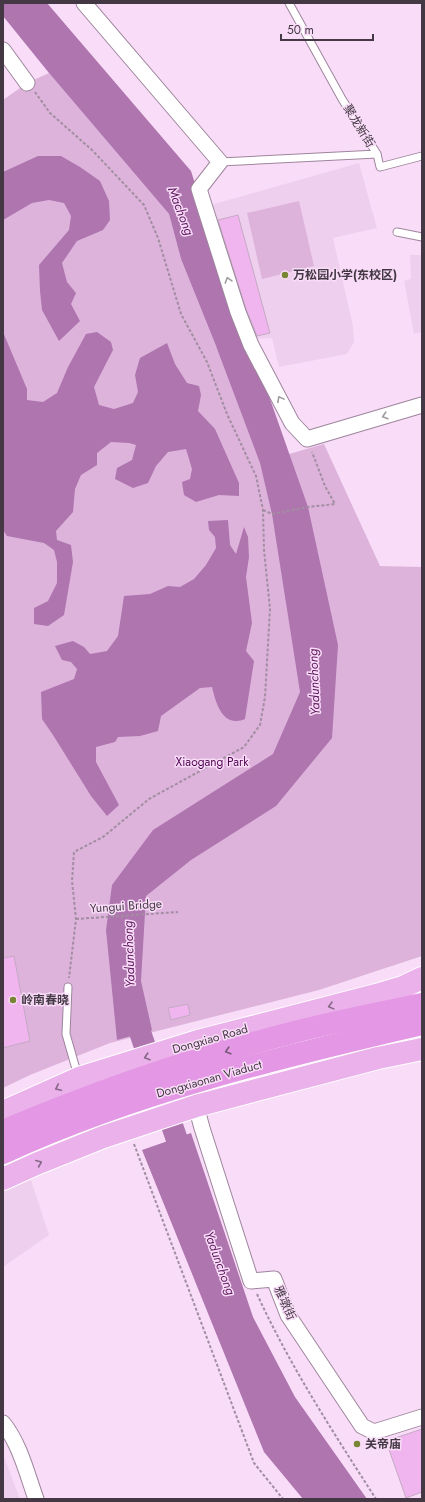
<svg xmlns="http://www.w3.org/2000/svg" width="425" height="1502" font-family="Jost,'Noto Sans SC',sans-serif">
<rect width="100%" height="100%" fill="#f9ddf8"/>
<g fill="#efcfee">
<path d="M359,163L377,228L333,238L353,326L354,342L347,354L279,367L272,338L253,339L207,206Z"/>
<path d="M410,255H422V332L414,334L404,281L411,279Z"/>
<path d="M29,1174L49,1235L3,1267V1187Z"/>
<path d="M3,1454L20,1499H3Z"/>
</g>
<g fill="#ddb3dc">
<path d="M49,73L169,214L181,259L216,346L275,458L324,444L380,566L422,567V956L319,990L110,1043L30,1075L3,1088V100L27,83Z"/>
<path d="M299,201L314,266L262,279L247,213Z"/>
</g>
<g fill="#ae75ae">
<path d="M3,3H47L191,171L229,291L264,382L308,507L338,645L332,738L276,806L191,860L146,896L141,981L152,1030L117,1040L106,930L112,885L153,830L273,754L300,692L272,514L260,463L216,346L181,259L169,214L49,73L3,16Z"/>
<path d="M38,156H61L80,167L100,181L109,201L110,220L103,230L77,241L62,263L67,282L76,293L71,304L80,321L59,341L42,310L40,291L39,265L69,230L71,216L64,203L49,200L32,203L3,220V172Z"/>
<path d="M3,332L27,389V400L43,402L57,393L68,367L86,334L97,332L111,342L113,350L94,387L99,405L114,409L133,403L138,392L135,375L140,358L167,343L175,364L187,383L199,386L201,395L198,411L215,429L239,483V496L219,495L196,502L184,495L182,482L190,479L192,469L186,449L168,452L156,466L148,483L133,488L115,479L117,468L132,460L136,445L129,443L111,442L97,453V465L81,475L75,489L73,512L56,531L57,540L71,545L73,562L64,615L48,626L34,624V608L48,601L57,583V562L54,550L44,543L7,536L3,530Z"/>
<path d="M228,520L230,545L236,554L244,527L248,537L249,557L246,577L252,623L246,651L254,661L245,719C243,720 239,721 236,721C220,721 215,699 212,687L200,688L161,716L158,731L140,736L118,737L115,742L96,747V762L119,805L107,816L91,796L53,735L42,719L41,692L74,679L77,669L71,662L62,660L55,646L73,641L84,647L90,654L107,651L118,636L124,596L150,594L168,586L180,587L194,579L206,565L216,548L215,537L209,530L208,521Z"/>
<path d="M191,1133L253,1317L295,1397L367,1499H303L264,1452L142,1150Z"/>
</g>
<g fill="none" stroke-linecap="round" stroke-linejoin="round">
<path stroke="#ae75ae" stroke-width="22" d="M131,1006L186,1166"/>
</g>
<g fill="#f0b4ef" stroke="#c4aac3">
<path d="M238,215L270,333L257,336L246,309L218,220Z"/>
<path d="M14,956L30,1041L3,1048V958Z"/>
<path d="M188,1004L190,1015L171,1020L168,1008Z"/>
<path d="M422,1429V1492L406,1498L386,1441Z"/>
</g>
<g fill="none" stroke-linecap="round" stroke-linejoin="round">
<g stroke="#9e859d" stroke-width="9">
<g id="service">
<path d="M377,154L380,167L422,156"/>
<path d="M220,162L377,154L342,99L289,3"/>
<path d="M397,232L422,237"/>
<path d="M68,987L66,1034L78,1076"/>
</g>
</g>
<g stroke="#9e859d" stroke-width="17">
<g id="minor">
<path d="M84,3L220,162L199,189L238,312L251,345L292,423L307,439L422,405"/>
<path d="M3,50L27,83"/>
<path d="M196,1106L202,1128L251,1281L274,1279L288,1315L362,1426L374,1432L422,1417"/>
<path d="M3,1423C20,1444 27,1474 36,1499"/>
</g>
</g>
<g stroke="#fff" stroke-width="24">
<g id="primary">
<path d="M3,1112L79,1078L198,1041L376,995L403,987L422,978"/>
<path d="M3,1179L36,1164L103,1137L196,1106L378,1058L422,1049"/>
</g>
</g>
<g stroke="#fff" stroke-width="24">
<g id="trunk">
<path d="M3,1131C98,1091 195,1057 295,1032C337,1021 380,1013 422,1004"/>
<path d="M3,1153C136,1092 280,1057 422,1024"/>
</g>
</g>
<g stroke="#a28ea1" stroke-width="2" stroke-dasharray="3 2" stroke-linecap="butt">
<path d="M35,92L50,113L92,150L144,205L158,238L181,314L207,362L227,414L256,476L263,510L264,550L270,609L265,697L260,725L244,747L149,799L103,837L74,852L72,881L76,919L69,978"/>
<path d="M263,510L272,514L308,507L335,504L325,486L312,452"/>
<path d="M76,919L178,912"/>
<path d="M134,1144L254,1463L283,1499"/>
<path d="M257,1294C290,1366 333,1432 376,1499"/>
</g>
<use href="#service" stroke="#fff" stroke-width="7"/>
<use href="#minor" stroke="#fff" stroke-width="15"/>
<use href="#primary" stroke="#ebb1eb" stroke-width="22"/>
<use href="#trunk" stroke="#e497e4" stroke-width="22"/>
</g>
<defs><path id="oneway-chevron" d="M-2-3.5L2.5 0L-2 3.5" fill="none" stroke-width="1.6" stroke-linecap="round" stroke-linejoin="round"/></defs>
<g stroke="#a19ca1">
<use href="#oneway-chevron" transform="translate(228 280) rotate(-107)"/>
<use href="#oneway-chevron" transform="translate(280 399) rotate(-118)"/>
<use href="#oneway-chevron" transform="translate(385 416) rotate(163)"/>
</g>
<g stroke="#866886">
<use href="#oneway-chevron" transform="translate(331 1006) rotate(165)"/>
<use href="#oneway-chevron" transform="translate(147 1057) rotate(162)"/>
<use href="#oneway-chevron" transform="translate(58 1088) rotate(155)"/>
<use href="#oneway-chevron" transform="translate(39 1163) rotate(-23)"/>
</g>
<use stroke="#7b597b" href="#oneway-chevron" transform="translate(228 1051) rotate(163)"/>
<g fill="#788532" stroke="#f9ddf8" stroke-width="1.5">
<circle cx="285" cy="275" r="4"/>
<circle cx="13" cy="1000" r="4"/>
<circle cx="357" cy="1444" r="4"/>
</g>
<g text-anchor="middle" dominant-baseline="central" stroke-width="3" stroke-linejoin="round" paint-order="stroke">
<g font-size="12" fill="#433843" stroke="#f9ddf8">
<text transform="translate(359 126) rotate(58)">聚龙新街</text>
<text transform="translate(126 906) rotate(-4)">Yungui Bridge</text>
<text transform="translate(210 1039) rotate(-16)">Dongxiao Road</text>
<text transform="translate(209 1079) rotate(-16)">Dongxiaonan Viaduct</text>
<text transform="translate(285 1303) rotate(66)">雅墩街</text>
</g>
<g font-size="12" font-weight="bold" fill="#433843" stroke="#f9ddf8" text-anchor="start">
<text x="293" y="275">万松园小学(东校区)</text>
<text x="21" y="1000">岭南春晓</text>
<text x="365" y="1444">关帝庙</text>
</g>
<g font-size="12" fill="#4f0551" stroke="#f9ddf8">
<text x="212" y="762">Xiaogang Park</text>
</g>
<g font-size="13" font-style="italic" fill="#601a61" stroke="#f9ddf8">
<text transform="translate(181 211) rotate(69)">Machong</text>
<text transform="translate(314 682) rotate(-92)">Yadunchong</text>
<text transform="translate(129 954) rotate(-92)">Yadunchong</text>
<text transform="translate(220 1263) rotate(70)">Yadunchong</text>
</g>
</g>
<rect width="425" height="1502" fill="none" stroke="#433843" stroke-width="8"/>
<path d="M281 34v6h92v-6" fill="none" stroke="#433843" stroke-width="2"/>
<text x="287" y="34" font-size="12" fill="#433843" stroke="#f9ddf8" stroke-width="3" paint-order="stroke">50 m</text>
</svg>
